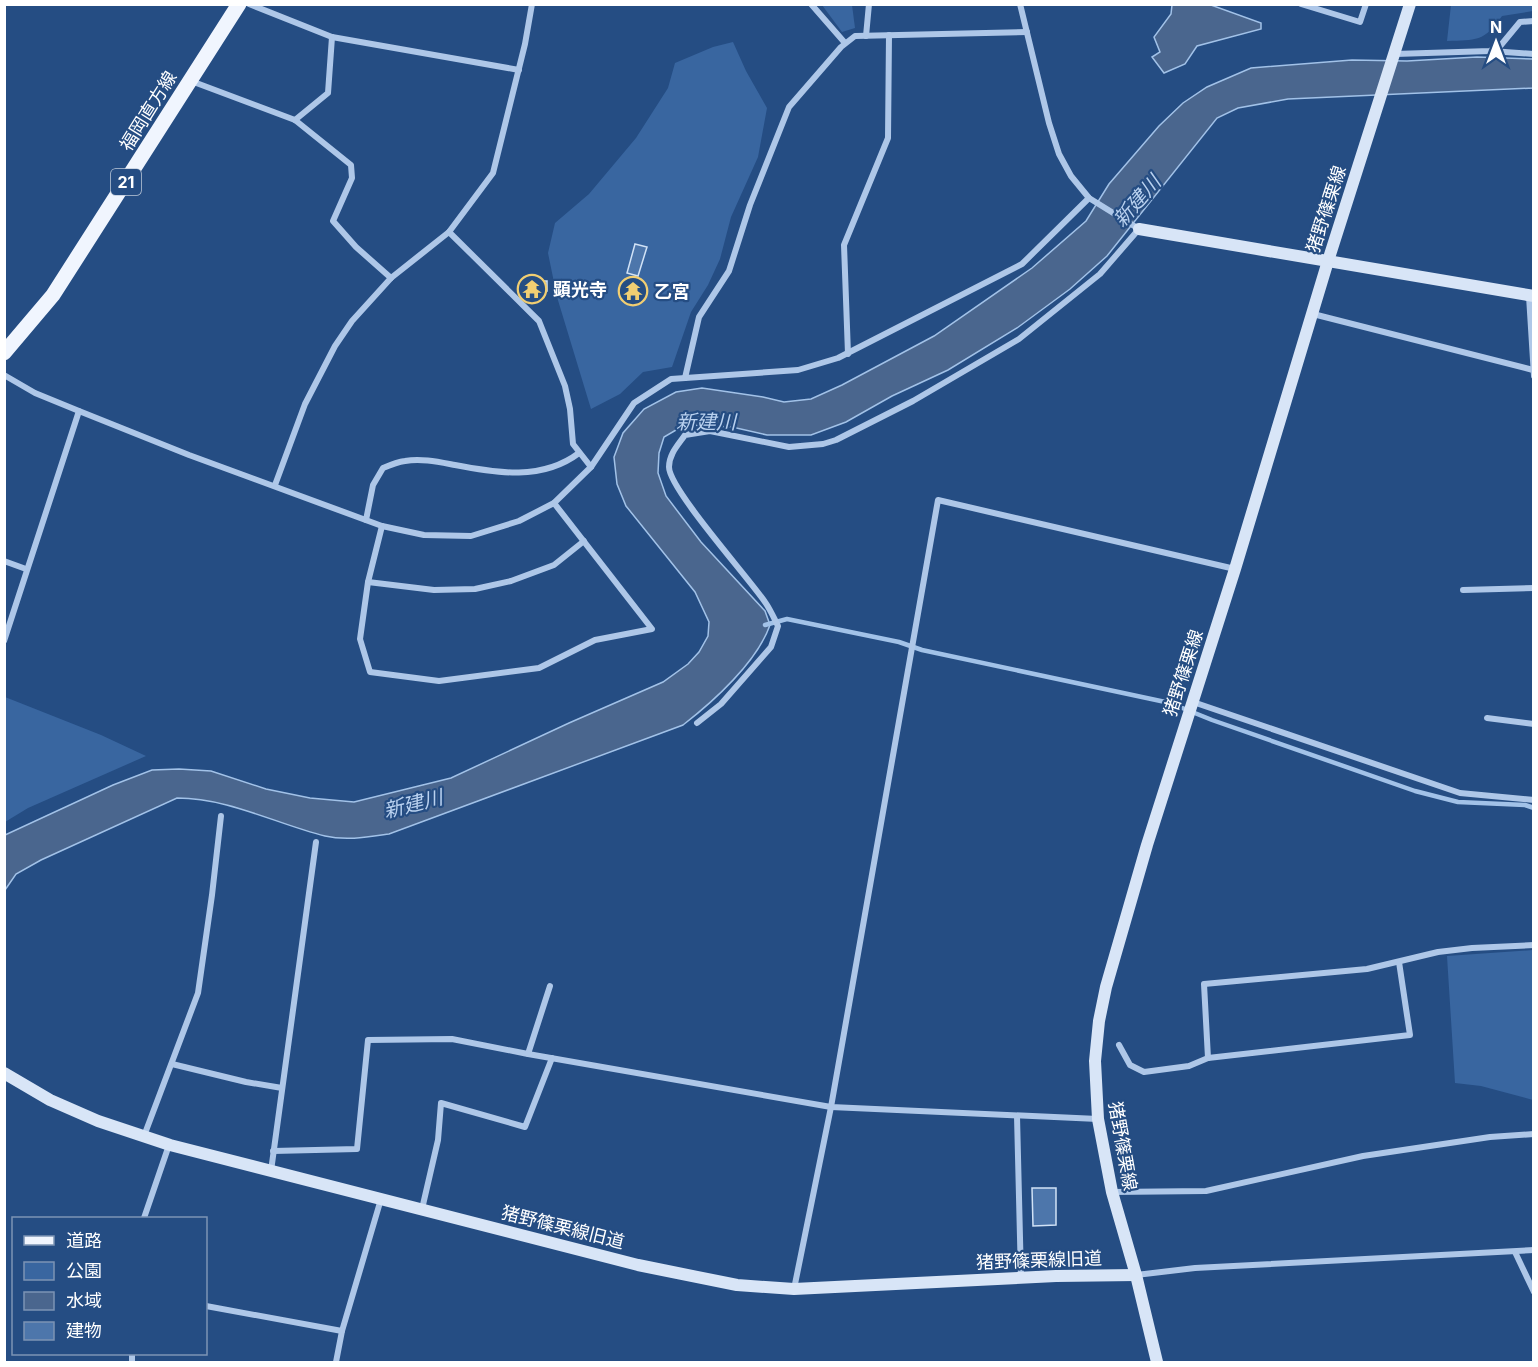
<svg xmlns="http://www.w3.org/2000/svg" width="1538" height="1367" font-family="Inter,'Noto Sans JP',sans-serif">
<rect width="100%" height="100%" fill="#254d83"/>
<g fill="#3966a0">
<path d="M822,5H852L855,28L842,32Z"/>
<path d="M1451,5H1533V11L1502,16C1485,42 1475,40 1447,41Z"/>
<path d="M733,42L746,71L767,108L758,157L731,217L720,259L708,285L691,312L672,367L643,372L620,394L591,409L557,297L548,253L555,223L589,194L636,138L668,88L675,63L713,47Z"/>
<path d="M5,697L101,735L146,756L28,808L5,822Z"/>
<path d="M1533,950V1100L1481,1086L1455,1083L1447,956Z"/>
</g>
<g fill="#4a668e" stroke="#a2c2e8" stroke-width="1.5">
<path d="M1172,5H1211L1261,23V29L1197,46L1185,64L1164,73L1152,57L1160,52L1154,37L1171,14Z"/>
<path d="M1477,57L1533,59V88L1288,99L1238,108L1217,118L1107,256L1070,289L1017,328L948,370L892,396L846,422L811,435H767L732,427L689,425L676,430L664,437L659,453L658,473L666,496L701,542L765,611L770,625C757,662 714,701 683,725L389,834C368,837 346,841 325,836C276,824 229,798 177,798L41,860L16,874L5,890V835L113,785L152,770L179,769L211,771L266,789L310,798L354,802L451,778L569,723L663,682L688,664L699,652L708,636L709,622L695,592L626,506L617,484L614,457L623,433L644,409L676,392L702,388L763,397L784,402L811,399L842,385L934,336L1032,268L1086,221L1109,184L1159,126L1183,103L1207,87L1251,68L1352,60L1407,61Z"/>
</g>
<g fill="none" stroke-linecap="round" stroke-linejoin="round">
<path stroke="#a2c2e8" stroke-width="4.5" d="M765,625L787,619L899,642L922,650L1170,703L1212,720L1415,791L1458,802L1525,805L1534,808"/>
</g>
<g fill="#4d76ab" stroke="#d1e2f6" stroke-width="1.5">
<path d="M635,244L647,247L638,276L627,273Z"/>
<rect x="534" y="281" width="13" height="10"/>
<path d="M1032,1188H1056V1225L1033,1226Z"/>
</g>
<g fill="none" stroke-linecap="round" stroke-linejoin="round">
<g stroke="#aec7e8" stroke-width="6">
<path d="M249,4L332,37L519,70"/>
<path d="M811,4L845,43"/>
<path d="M1301,4L1360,22L1366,4"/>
<path d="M866,36L869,4"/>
<path d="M1491,51L1534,54"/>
<path d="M1395,54L1490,51L1501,45L1520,22L1534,21"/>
<path d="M191,81L295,120L351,165L352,178L333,221L356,247L391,278"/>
<path d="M295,120L328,93L332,37"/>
<path d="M449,232L539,321L565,386L570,409L573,444L591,467"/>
<path d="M1529,296L1534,376"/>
<path d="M1313,314L1533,370"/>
<path d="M848,354L844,245L888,138L889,35"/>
<path d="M4,375L35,393L79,411L189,455L382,526L424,535L471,536L519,521L554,503L591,467L634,403L671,379L798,370L838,358L1022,264L1089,198"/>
<path d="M685,378L699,317L729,271L750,205L789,107L841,47L855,36L1027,32"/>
<path d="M275,485L305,404L335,346L352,321L391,278L449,232L493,173L525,44L532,4"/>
<path d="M366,520L373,485L383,468C390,465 397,462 405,461C421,458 439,462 455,465C497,473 542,481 579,453"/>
<path d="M382,526L368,582L360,639L370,672L439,681L539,668L595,640L652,629L554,503"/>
<path d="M4,561L26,569"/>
<path d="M368,582L434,590L475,589L511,581L554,565L584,541"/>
<path d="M1463,590L1534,588"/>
<path d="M4,641L79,411"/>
<path d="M1193,702L1460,793L1534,800"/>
<path d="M1487,718L1534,724"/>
<path d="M697,723L721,704L771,647L778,626C774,618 770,609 765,602C749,578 669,489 669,467C669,454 678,445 685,435L710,431L789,447L823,444L836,440L913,401L1019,339L1100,274L1139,229L1089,198L1071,176L1059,154L1049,123L1020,4"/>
<path d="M550,986L528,1054L831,1107L1098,1119"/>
<path d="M1119,1045L1130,1065L1144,1072L1189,1066L1208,1058L1410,1035L1399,962"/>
<path d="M1208,1058L1204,984L1367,969L1438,952L1472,948L1534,945"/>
<path d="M172,1064L246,1082L282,1088"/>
<path d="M1017,1116L1021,1278"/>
<path d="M144,1136L198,993L212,895L221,816"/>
<path d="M273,1151L357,1149L368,1040L452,1039L528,1054"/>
<path d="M271,1171L316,842"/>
<path d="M1112,1192L1206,1191L1363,1156L1490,1137L1534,1134"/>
<path d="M422,1209L438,1140L441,1103L525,1127L552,1058"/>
<path d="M144,1218L169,1145"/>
<path d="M1515,1252L1534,1292"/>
<path d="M1136,1275L1195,1268L1534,1250"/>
<path d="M794,1289L831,1107L938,500L1235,569"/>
<path d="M206,1306L342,1331"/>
<path d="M132,1354V1362"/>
<path d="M336,1362L342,1331L381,1199"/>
</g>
<g stroke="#d8e5f7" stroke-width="12">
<path d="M1139,229L1534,296"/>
<path d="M4,1073L50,1100L98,1121L170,1145L638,1265L737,1285L794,1289L1056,1276L1136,1275"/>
<path d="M1157,1362L1136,1275L1112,1192L1098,1119L1095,1061L1099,1021L1106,987L1147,845L1235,569L1328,261L1410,4"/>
</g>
<path stroke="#f0f5fe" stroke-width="15" d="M4,353L53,295L239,4"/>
</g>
<defs>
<g id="temple-ring" transform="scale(1.5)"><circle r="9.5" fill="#254d83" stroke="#f1ce72" stroke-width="1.5"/><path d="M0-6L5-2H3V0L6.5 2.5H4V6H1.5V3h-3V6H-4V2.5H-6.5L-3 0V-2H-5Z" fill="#f1ce72"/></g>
</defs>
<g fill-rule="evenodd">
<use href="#temple-ring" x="532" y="289"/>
<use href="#temple-ring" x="633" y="291"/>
</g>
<g text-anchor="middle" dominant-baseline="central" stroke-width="4.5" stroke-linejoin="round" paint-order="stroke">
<rect fill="#254d83" stroke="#becada" stroke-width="1.5" x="111" y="169" width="30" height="26" rx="4.5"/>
<g font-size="16" font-weight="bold" fill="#fff">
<text x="126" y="182">21</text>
</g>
<g font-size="18" fill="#fff" stroke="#254d83">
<text transform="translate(148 111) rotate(-58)">福岡直方線</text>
<text transform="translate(1326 209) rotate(-72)">猪野篠栗線</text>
<text transform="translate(1183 673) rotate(-72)">猪野篠栗線</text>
<text transform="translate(1123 1146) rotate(80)">猪野篠栗線</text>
<text transform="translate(563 1227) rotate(14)">猪野篠栗線旧道</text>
<text transform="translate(1039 1260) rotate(-2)">猪野篠栗線旧道</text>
</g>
<g font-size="18" font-weight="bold" fill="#fff" stroke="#254d83" text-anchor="start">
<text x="553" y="289">顕光寺</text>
<text x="654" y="291">乙宮</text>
</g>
<g font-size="20" font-style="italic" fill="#b9d1ef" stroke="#254d83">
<text transform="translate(1137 201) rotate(-49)">新建川</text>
<text x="706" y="422">新建川</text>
<text transform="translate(413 804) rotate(-14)">新建川</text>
</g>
</g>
<rect width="1538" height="1367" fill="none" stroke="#ffffff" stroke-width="12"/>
<rect x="12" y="1217" width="195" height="138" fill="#254d83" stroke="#7c94b5" stroke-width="1.5"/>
<rect x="24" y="1236" width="30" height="9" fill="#f0f5fe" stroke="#7c94b5" stroke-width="1.5"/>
<text x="66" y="1247" font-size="18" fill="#ffffff">道路</text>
<rect x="24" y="1262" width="30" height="18" fill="#3966a0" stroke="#7c94b5" stroke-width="1.5"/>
<text x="66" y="1277" font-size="18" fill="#ffffff">公園</text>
<rect x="24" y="1292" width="30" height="18" fill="#4a668e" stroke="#7c94b5" stroke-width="1.5"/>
<text x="66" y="1307" font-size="18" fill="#ffffff">水域</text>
<rect x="24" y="1322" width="30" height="18" fill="#4d76ab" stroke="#7c94b5" stroke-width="1.5"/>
<text x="66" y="1337" font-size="18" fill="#ffffff">建物</text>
<g transform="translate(1496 42)" stroke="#254d83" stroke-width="4.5" paint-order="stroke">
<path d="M0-4.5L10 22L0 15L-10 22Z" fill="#ffffff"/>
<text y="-9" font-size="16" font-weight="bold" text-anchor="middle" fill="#ffffff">N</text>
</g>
</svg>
